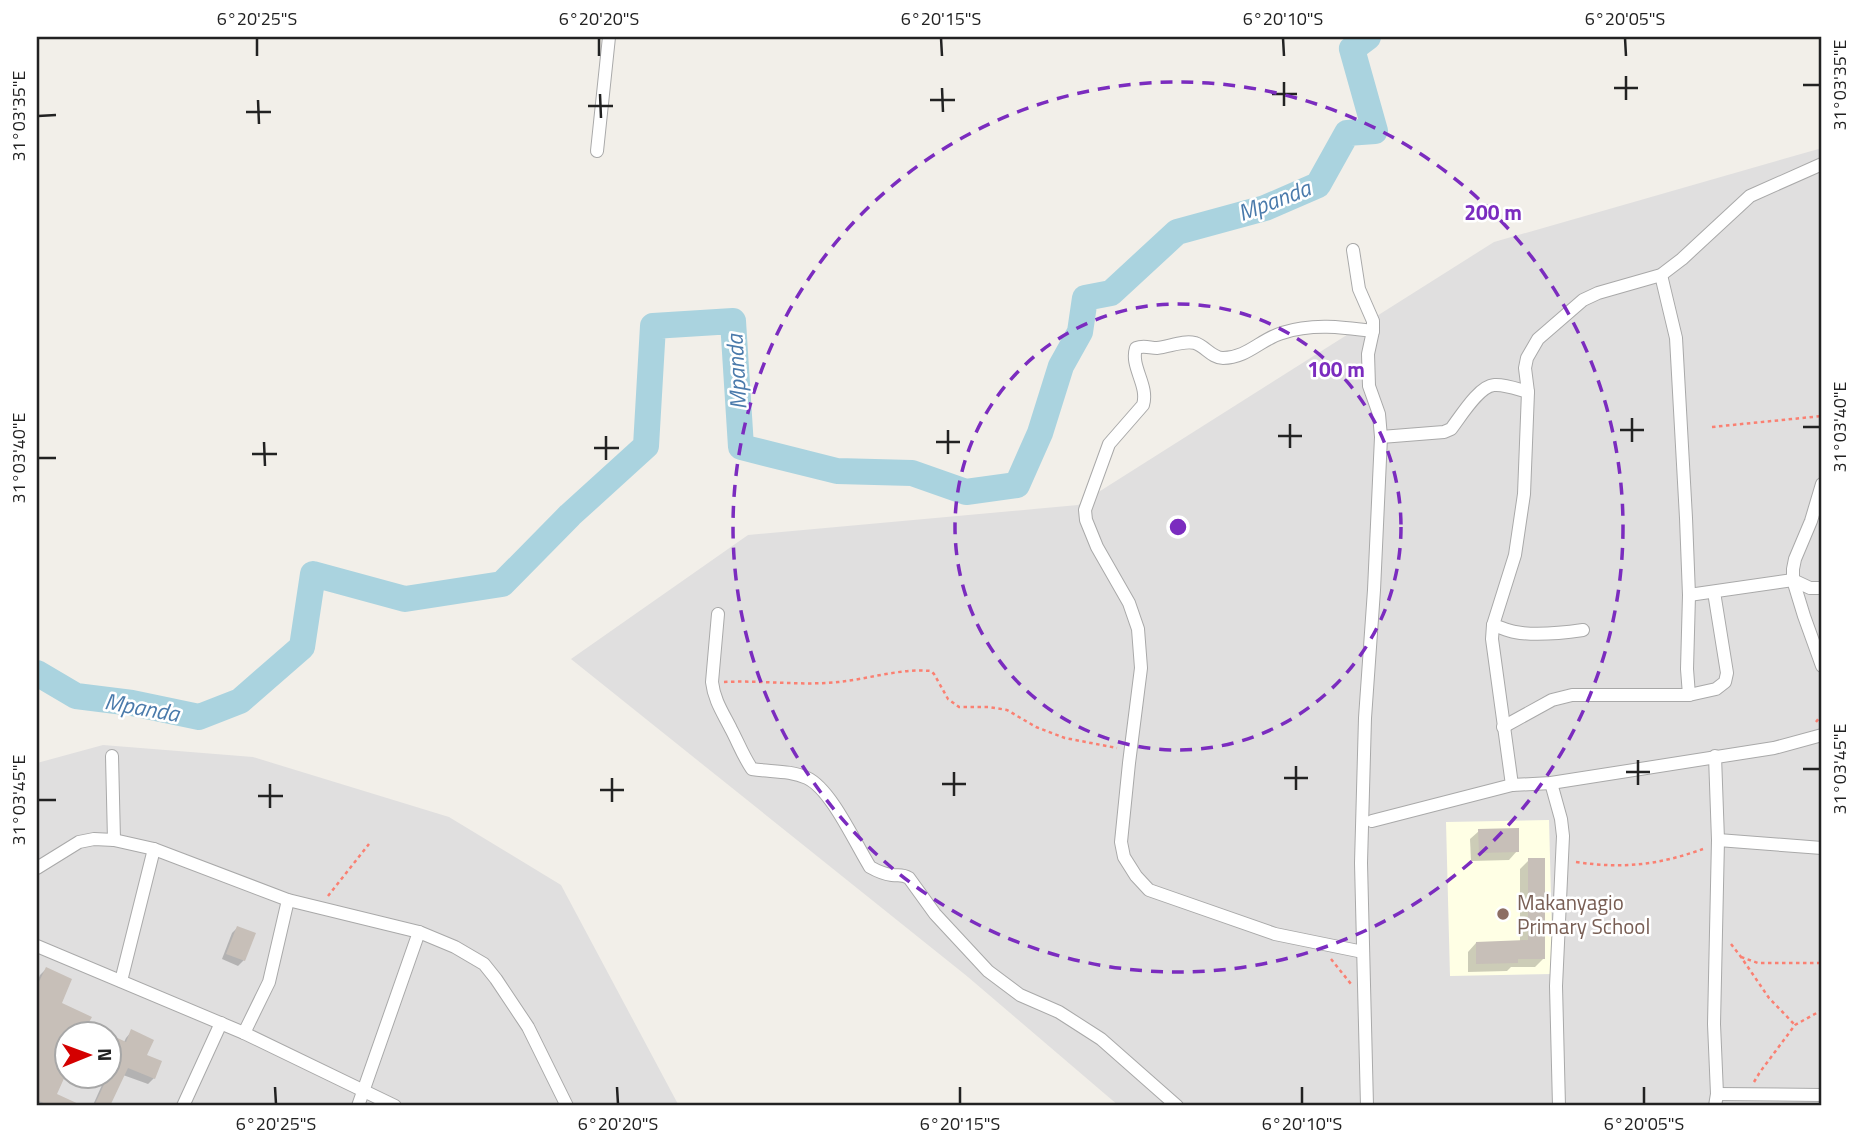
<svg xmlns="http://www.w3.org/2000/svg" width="1859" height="1143" font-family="'Titillium Web',sans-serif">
<rect width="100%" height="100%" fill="#f2efe9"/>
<g fill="#e0dfdf" fill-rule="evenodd">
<path d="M1822,148V1106H1119L968,977L571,659L748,535L1078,505L1494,242Z"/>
<path d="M103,745L253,757L449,817L561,885L679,1106H37V763ZM66,1034H108V1076H66Z"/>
</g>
<path fill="#ffffe5" d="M1549,820L1553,974L1450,976L1446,822Z"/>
<g fill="#0003">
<path d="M1479,831L1517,851L1509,860L1471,861L1470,839Z"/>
<path d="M1529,860L1544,958L1535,967H1511L1507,971L1468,972V952L1476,943L1520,942V869Z"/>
<path d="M237,928L244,960L238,966L222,959L232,933Z"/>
<path d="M46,969L59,1003L86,1025L107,1034H66V1070L55,1095L79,1106H37V982L40,975Z"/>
<path d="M132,1031L154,1078L148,1084L123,1075L109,1103L106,1106L93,1105L106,1076H108L126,1038Z"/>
</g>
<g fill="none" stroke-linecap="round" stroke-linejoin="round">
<path stroke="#aad3df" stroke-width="26" d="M37,673L76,696L132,703L199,717L240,701L302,647L313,574L405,599L502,584L570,515L646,446L653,326L733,321L741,447L837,471L912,473L966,492L1017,485L1040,433L1061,366L1080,332L1085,298L1111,293L1177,232L1265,208L1318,185L1347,133L1375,131L1352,49L1368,37"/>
</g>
<g fill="#c7bfb8">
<path d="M1519,828V852L1479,853L1478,829Z"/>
<path d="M1528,858H1545V959H1518V963L1476,964V942L1528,940Z"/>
<path d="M237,926L256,933L245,961L226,954Z"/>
<path d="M46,967L72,979L62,1003L92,1017L88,1024L126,1042L131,1029L154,1040L147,1055L162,1061L155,1079L128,1068L110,1106H94L108,1076V1034H66V1074L57,1094L83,1106H50L37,1100V986Z"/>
</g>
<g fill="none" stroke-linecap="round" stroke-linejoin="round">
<g stroke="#a9a9a9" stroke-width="14">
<g id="street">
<path d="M597,151L609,37"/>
<path d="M1353,250L1359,289L1373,321V331L1368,354L1369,386L1379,414L1381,437L1374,590L1365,718L1361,863L1367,1106"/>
<path d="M1661,275L1676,338L1686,518L1689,595L1687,669L1689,695"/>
<path d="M1381,437L1444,432L1451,429C1461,416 1479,386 1494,385C1505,384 1517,389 1528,392"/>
<path d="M1822,484L1811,521L1795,559L1793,569V580L1804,616L1822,666"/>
<path d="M1689,595L1793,580L1810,588H1822"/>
<path d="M718,614L712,682C714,700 723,713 731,729C738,742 743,756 752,769C770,772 790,770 807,778C831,789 855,843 870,867C877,871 884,874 892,875C899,876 902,874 909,878L935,914L988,971L1020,995L1059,1012L1101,1039L1177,1106"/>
<path d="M1493,625C1500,627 1508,631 1515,632C1536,636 1562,633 1583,630"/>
<path d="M1503,727L1552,700L1572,695H1689L1716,689L1725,682L1727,673L1714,592"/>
<path d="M112,756L114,840"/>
<path d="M1715,756L1718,840L1714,1024L1717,1094L1715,1106"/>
<path d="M1551,783L1561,819L1563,836L1556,986L1559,1106"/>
<path d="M1512,785L1492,639L1493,625L1515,555L1524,494L1528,392L1525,368L1527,358L1538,339L1583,300L1598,293L1661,275L1682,259L1750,196L1822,164"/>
<path d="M1372,821L1512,785L1551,783L1774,748L1822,735"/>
<path d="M1718,840L1822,848"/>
<path d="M37,868L79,842L94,839L114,840L154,849L288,900L419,932L455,947L484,964L496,979L528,1027L567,1106"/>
<path d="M37,946L244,1033L395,1106"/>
<path d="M1363,952L1275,934L1149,890L1136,876L1124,857L1121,842L1129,763L1141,668L1138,629L1129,603L1097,547L1086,520L1085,510L1109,444L1143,405C1149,385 1130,367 1136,348C1144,345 1150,348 1157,348C1169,347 1183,340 1195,343C1205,346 1212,358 1223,358C1247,358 1261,339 1282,333C1312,323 1342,327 1373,331"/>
<path d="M121,981L154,849"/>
<path d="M244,1033L269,982L288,900"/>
<path d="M1717,1094L1822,1095"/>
<path d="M183,1106L221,1023"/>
<path d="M358,1106L419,932"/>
</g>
</g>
<g stroke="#fa8072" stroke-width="2.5" stroke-dasharray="3.5 3.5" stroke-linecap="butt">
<path d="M1712,427L1822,416"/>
<path d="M724,682C762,680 801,686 839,682C868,679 901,668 931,671L934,674L948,699L959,707H989L1007,710L1036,727L1065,738L1117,748"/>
<path d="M1816,722L1822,714"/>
<path d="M1576,862C1624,869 1658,865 1703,849"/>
<path d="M328,896L369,844"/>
<path d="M1731,944L1741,957L1769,998L1795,1025"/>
<path d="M1741,957L1758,963H1822"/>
<path d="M1331,959L1351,984"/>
<path d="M1754,1082L1760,1072L1795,1025L1822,1010"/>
</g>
<use href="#street" stroke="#fff" stroke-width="12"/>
</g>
<path fill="none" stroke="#222" stroke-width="2.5" d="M257,38V56M599,38V56M941,38L942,56M1283,38L1284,56M1625,38L1626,56M1626,76V100M1284,82V106M1803,85H1820M942,88L943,112M1614,88H1638M600,94L601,118M1272,94H1297M258,100L259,124M930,100H955M588,106H613M246,112H271M38,116L56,115M1632,418V442M1290,424V448M1803,427H1820M948,430V454M1620,430H1644M606,436V460M1278,436H1302M264,442L265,466M936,442H960M594,448H619M252,454H277M38,458H56M1638,760V785M1296,766V790M1803,769H1820M954,772V796M1626,772H1650M612,778V802M1284,778H1308M270,784V808M942,784H966M600,790H624M258,796H283M38,800H56M275,1087L276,1104M617,1087L618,1104M960,1087V1104M1302,1087V1104M1644,1087V1104"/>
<g fill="none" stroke="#7b2cbf" stroke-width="3.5" stroke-dasharray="12 9">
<circle cx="1178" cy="527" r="223"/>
<circle cx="1178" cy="527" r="445"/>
</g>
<circle fill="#8d6e63" stroke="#fff" stroke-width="2.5" cx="1503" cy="914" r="7"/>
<g text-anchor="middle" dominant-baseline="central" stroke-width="5" stroke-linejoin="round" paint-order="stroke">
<g font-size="21" fill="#785e54" stroke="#fff" text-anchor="start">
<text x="1517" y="902">Makanyagio<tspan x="1517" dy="24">Primary School</tspan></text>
</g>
<g font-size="23" font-style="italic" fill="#4a7aab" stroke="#fff">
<text transform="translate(1274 200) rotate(-21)">Mpanda</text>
<text transform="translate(736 372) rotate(-93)">Mpanda</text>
<text transform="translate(142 707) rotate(10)">Mpanda</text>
</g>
</g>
<circle cx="1178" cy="527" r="10" fill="#7b2cbf" stroke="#fff" stroke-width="3.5"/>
<g font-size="21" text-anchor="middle" font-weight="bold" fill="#7b2cbf" stroke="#fff" stroke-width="5" stroke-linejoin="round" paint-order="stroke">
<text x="1493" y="220">200 m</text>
<text x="1336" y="377">100 m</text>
</g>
<rect width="1859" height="1143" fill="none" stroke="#ffffff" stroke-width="77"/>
<g transform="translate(88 1055) rotate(89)"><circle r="33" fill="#ffffff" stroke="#a7a7a7" stroke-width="2"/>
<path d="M0-5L12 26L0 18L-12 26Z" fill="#d40000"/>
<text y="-10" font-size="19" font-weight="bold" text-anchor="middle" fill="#222222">N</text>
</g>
<rect x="38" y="38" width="1782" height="1066" fill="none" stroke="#222" stroke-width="2.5"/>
<g font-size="18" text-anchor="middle" fill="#222">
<text x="257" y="25">6°20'25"S</text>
<text x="599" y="25">6°20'20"S</text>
<text x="941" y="25">6°20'15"S</text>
<text x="1283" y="25">6°20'10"S</text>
<text x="1625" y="25">6°20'05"S</text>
<text transform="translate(1840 85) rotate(-90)" y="6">31°03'35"E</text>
<text transform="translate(19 116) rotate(-90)" y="6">31°03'35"E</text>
<text transform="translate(1840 427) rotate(-90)" y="6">31°03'40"E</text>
<text transform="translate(19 458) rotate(-90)" y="6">31°03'40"E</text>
<text transform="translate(1840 769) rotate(-90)" y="6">31°03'45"E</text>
<text transform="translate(19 800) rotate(-90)" y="6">31°03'45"E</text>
<text x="276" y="1130">6°20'25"S</text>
<text x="618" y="1130">6°20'20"S</text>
<text x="960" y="1130">6°20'15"S</text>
<text x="1302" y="1130">6°20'10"S</text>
<text x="1644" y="1130">6°20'05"S</text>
</g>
</svg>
